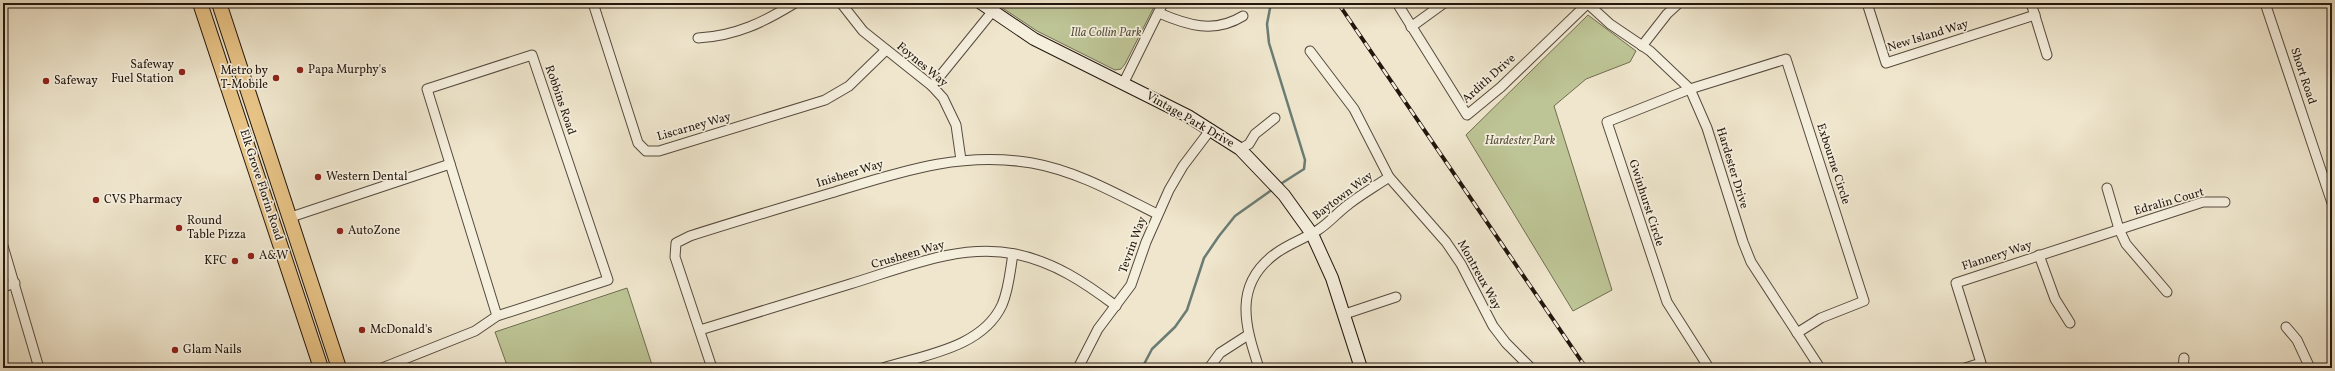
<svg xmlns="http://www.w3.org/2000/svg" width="2335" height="371" font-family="Vollkorn,serif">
<rect width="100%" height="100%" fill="#efe6cd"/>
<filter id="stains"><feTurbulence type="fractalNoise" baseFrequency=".005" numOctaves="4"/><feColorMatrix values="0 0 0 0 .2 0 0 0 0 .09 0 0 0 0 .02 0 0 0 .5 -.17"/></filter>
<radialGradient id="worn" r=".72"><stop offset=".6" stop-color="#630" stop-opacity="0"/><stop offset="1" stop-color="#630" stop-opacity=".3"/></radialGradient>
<g fill="#bdc495" stroke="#706d51">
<path d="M995,3H1156L1125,64L1121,69L1115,70L1037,31Z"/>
<path d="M1588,15L1636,51L1630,62L1586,79L1554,106L1612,290L1573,311L1466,135Z"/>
<path d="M627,288L653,368H508L495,332Z"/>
</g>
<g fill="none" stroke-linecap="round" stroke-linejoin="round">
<g stroke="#6a7c74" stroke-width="2.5">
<path d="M1271,3L1267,24L1269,43L1305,160L1304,169L1279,185"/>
<path d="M1142,368L1152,349L1175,327L1187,310L1204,258L1219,236L1235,216L1273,189"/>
</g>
<g stroke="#564a3d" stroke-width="11">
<g id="street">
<path d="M593,3L638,143L646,151H659L825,100L849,86L886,50"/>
<path d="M841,3L863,31L932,86L943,98L956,125L961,160"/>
<path d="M1397,3L1467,115L1501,87L1588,3"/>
<path d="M1587,3L1610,24L1650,51L1690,89L1707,128L1743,242L1751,262L1820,368"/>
<path d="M1867,3L1886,63L2035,15"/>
<path d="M2031,3L2047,55"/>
<path d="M2265,3L2332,203"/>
<path d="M1159,13C1187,25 1214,34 1243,16"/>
<path d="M1411,27L1444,3"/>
<path d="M698,38C736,36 764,22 795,3"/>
<path d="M1642,46L1667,14L1679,3"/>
<path d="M1310,51L1354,109L1389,177L1446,242L1461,264L1493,326L1506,343L1531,368"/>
<path d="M1123,84L1163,3"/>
<path d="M932,86L992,12"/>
<path d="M1240,149L1249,144L1255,134L1275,118"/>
<path d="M2107,188L2119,229L2126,244L2167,292"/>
<path d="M291,217L450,164"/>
<path d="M3,246L39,368"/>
<path d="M2039,255L2055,299L2070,323"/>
<path d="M3,287L15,283"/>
<path d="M1345,314L1396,297"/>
<path d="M2286,327L2297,340L2310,368"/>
<path d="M700,330C750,315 800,299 850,284C903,268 959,243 1015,254C1054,262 1084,282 1116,306"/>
<path d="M382,368L475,331L497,316L608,280L532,55L427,89L497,316"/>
<path d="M712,368L675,257L676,243L690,236C737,221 784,207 831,193C900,172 959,151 1032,163C1077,171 1117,194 1157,214"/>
<path d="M883,368C924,355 982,348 1002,305C1009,289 1010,271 1013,254"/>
<path d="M1078,368L1098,329L1131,285L1146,242L1169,190L1183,166L1211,129"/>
<path d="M1209,368L1220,353L1248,335"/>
<path d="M1259,368C1245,326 1233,285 1275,254C1288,244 1304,239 1318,230C1329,223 1338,212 1349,204C1362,194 1376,186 1389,177"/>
<path d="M1709,368L1667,302L1607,122L1690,89L1786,59L1864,301L1821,318L1797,333"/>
<path d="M1965,368L1981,363L1956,283L2203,202H2225"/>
<path d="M2183,368L2184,358"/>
</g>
</g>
<g stroke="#23160d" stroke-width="14">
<path id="secondary" d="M981,3L1034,39L1188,116L1240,149L1284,195L1312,234L1332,278L1361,368"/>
</g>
<g stroke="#23160d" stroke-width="16">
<g id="primary">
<path d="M200,3L321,368"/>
<path d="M219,3L339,368"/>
</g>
</g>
<use href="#street" stroke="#f5efde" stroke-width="9"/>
<use href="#secondary" stroke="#f5efde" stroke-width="12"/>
<use href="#primary" stroke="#e8c386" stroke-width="14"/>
<g stroke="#23160d" stroke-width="4">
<path id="rail" d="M1338,3L1586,368"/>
</g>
<use href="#rail" stroke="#f5efde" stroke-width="2.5" stroke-dasharray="8" stroke-linecap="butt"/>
</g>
<g fill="#8f2418" stroke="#f5efde" stroke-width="1.5">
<circle cx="300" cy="70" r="4"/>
<circle cx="182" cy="72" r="4"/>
<circle cx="276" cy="78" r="4"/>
<circle cx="46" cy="81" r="4"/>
<circle cx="318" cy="177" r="4"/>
<circle cx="96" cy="200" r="4"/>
<circle cx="179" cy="228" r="4"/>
<circle cx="340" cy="231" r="4"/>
<circle cx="251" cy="256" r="4"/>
<circle cx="235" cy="261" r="4"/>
<circle cx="362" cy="330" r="4"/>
<circle cx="175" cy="350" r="4"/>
</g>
<g text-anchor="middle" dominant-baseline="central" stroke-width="3.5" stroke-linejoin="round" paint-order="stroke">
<g font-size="12" font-style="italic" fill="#59533d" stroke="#f5efde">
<text x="1106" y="33">Illa Collin Park</text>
<text x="1520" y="141">Hardester Park</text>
</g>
<g font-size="12" fill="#23160d" stroke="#f5efde">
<text transform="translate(1928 36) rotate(-17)">New Island Way</text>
<text transform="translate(922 65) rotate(40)">Foynes Way</text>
<text transform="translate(2303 76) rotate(72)">Short Road</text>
<text transform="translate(1489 79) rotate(-42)">Ardith Drive</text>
<text transform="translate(560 100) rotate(71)">Robbins Road</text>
<text transform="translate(1190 120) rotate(30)">Vintage Park Drive</text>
<text transform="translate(694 127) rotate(-16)">Liscarney Way</text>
<text transform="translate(1833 164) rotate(72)">Exbourne Circle</text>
<text transform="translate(1732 168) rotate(73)">Hardester Drive</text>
<text transform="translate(850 174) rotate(-17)">Inisheer Way</text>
<text transform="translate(261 185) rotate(72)">Elk Grove Florin Road</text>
<text transform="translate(1343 196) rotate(-37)">Baytown Way</text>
<text transform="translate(2169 202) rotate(-16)">Edralin Court</text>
<text transform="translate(1646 203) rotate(72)">Gwinhurst Circle</text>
<text transform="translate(1133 245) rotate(-70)">Tevrin Way</text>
<text transform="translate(908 255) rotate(-16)">Crusheen Way</text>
<text transform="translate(1997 256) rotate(-18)">Flannery Way</text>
<text transform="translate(1479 275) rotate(61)">Montreux Way</text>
</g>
<g font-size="12" fill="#23160d" stroke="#f5efde" text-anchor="start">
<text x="174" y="65" text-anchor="end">Safeway<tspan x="174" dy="14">Fuel Station</tspan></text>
<text x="308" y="70">Papa Murphy's</text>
<text x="268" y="71" text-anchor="end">Metro by<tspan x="268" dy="14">T-Mobile</tspan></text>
<text x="54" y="81">Safeway</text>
<text x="326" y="177">Western Dental</text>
<text x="104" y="200">CVS Pharmacy</text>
<text x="187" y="221">Round<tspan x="187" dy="14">Table Pizza</tspan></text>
<text x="348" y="231">AutoZone</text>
<text x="259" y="256">A&amp;W</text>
<text x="227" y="261" text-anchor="end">KFC</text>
<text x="370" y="330">McDonald's</text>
<text x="183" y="350">Glam Nails</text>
</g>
</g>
<rect width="2335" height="371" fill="none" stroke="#efe6cd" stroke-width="16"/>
<rect x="4" y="4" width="2327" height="363" fill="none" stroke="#23160d" stroke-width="2"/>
<rect x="8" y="8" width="2319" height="355" fill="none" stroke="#23160d"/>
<rect width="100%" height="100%" filter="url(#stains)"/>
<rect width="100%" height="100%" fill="url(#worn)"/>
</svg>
